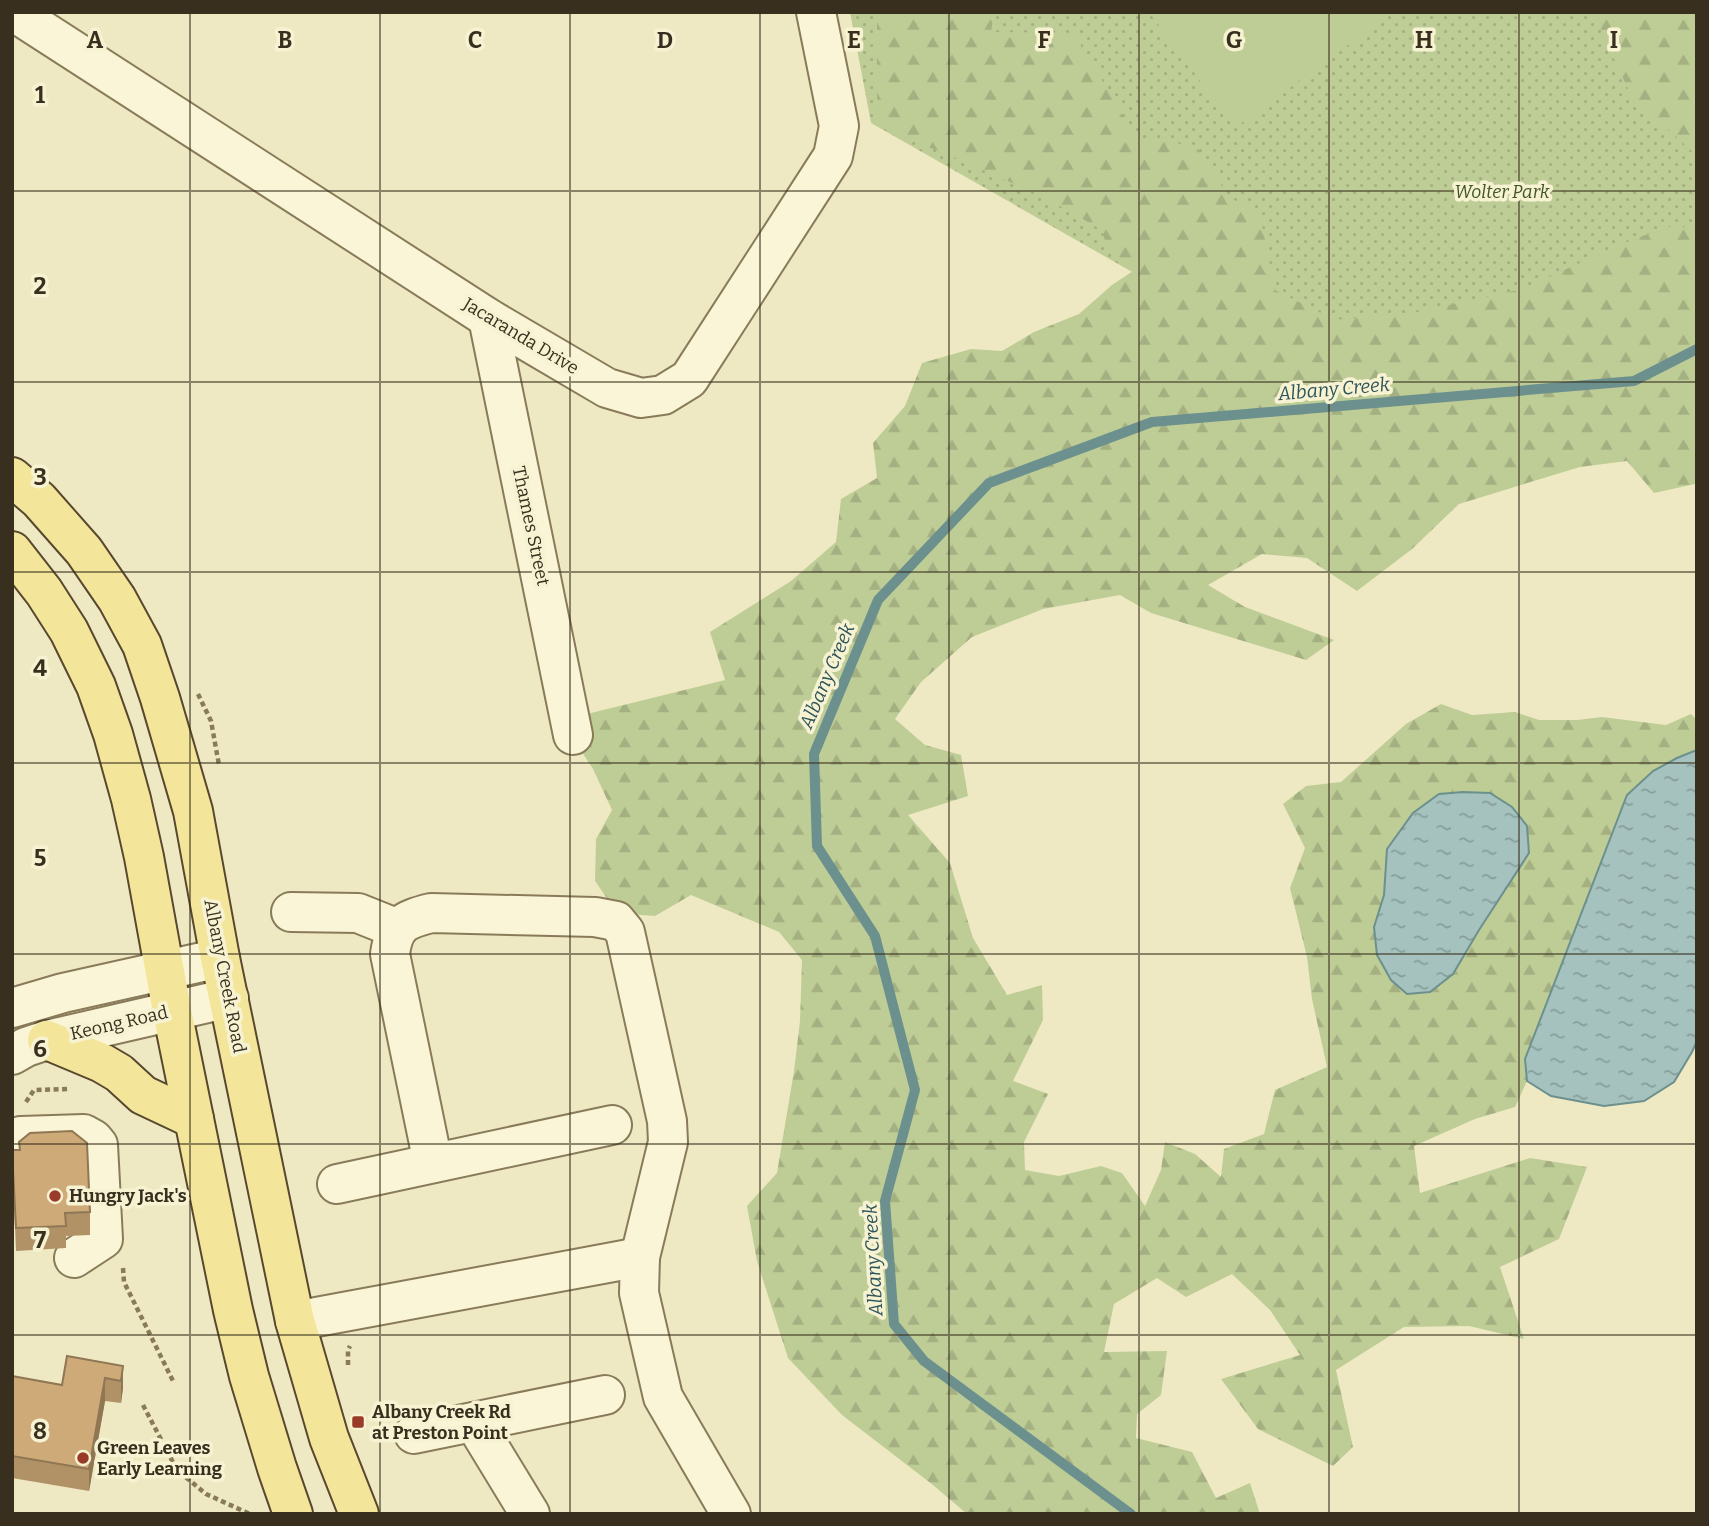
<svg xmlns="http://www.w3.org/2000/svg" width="1709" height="1526" font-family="Bitter,serif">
<defs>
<pattern id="grass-dots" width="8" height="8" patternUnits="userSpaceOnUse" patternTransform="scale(1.75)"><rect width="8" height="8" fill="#becd96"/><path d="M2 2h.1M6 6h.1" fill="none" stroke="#a4b081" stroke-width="1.8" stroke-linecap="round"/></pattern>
<pattern id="forest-firs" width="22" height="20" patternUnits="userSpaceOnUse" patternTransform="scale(1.75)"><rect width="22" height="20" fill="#becd96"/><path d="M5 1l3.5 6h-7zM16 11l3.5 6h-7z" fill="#a4b081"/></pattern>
<pattern id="water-ripples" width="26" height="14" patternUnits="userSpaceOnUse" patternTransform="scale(1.75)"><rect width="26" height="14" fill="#a5c2be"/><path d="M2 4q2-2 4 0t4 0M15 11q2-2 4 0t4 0" fill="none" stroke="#879e9a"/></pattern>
</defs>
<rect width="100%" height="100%" fill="#efe9c3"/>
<path fill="url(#grass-dots)" d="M850,12H1697V265L1519,384L1148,281L871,123Z"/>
<g fill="url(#forest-firs)" fill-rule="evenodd">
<path d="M878,12H994L991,32L1074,33L1137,140L1196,145L1229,197L1260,215L1275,290L1335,320L1417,312L1522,289L1627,242L1666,227H1697V439L1695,484L1654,493L1627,461L1580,467L1459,504L1412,549L1357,591L1307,558L1262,554L1208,585L1245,607L1334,640L1306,660L1151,613L1120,595L1043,609L972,637L921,682L895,719L925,745L961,755L968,796L908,815L950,863L973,938L1007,995L1042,985L1043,1020L1013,1081L1048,1094L1024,1142L1025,1170L1059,1176L1101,1166L1122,1173L1145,1206L1161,1170L1165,1142L1195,1154L1221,1177L1224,1149L1264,1134L1275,1090L1327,1067L1312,999L1307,957L1290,888L1305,848L1283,804L1306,786L1341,782L1406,724L1441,704L1472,715L1515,712L1539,720H1577L1602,717L1666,725L1691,714L1697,720V749L1677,758L1627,795L1525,1059L1527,1081L1515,1107L1475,1119L1414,1146L1420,1193L1530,1158L1587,1167L1559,1239L1500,1267L1524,1339L1469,1326L1404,1327L1336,1370L1353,1447L1333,1466L1258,1429L1221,1379L1300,1355L1270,1310L1232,1274L1186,1297L1157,1278L1114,1304L1104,1352L1167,1351L1161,1395L1137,1414L1136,1438L1192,1452L1216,1498L1250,1483L1260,1514H967L933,1485L842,1415L788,1358L757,1261L747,1206L777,1173L794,1071L800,1021L802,960L779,932L691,895L655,916L617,913L595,881L596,839L612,810L593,769L578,746L587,714L725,680L710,632L791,581L836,542L841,499L877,478L873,443L905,406L922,363L971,349L1002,351L1034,332L1079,314L1112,285L1136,269L1108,252L1102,230L1044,197L963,161L877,126V19ZM1387,849L1529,853L1479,930L1374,927L1384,895Z"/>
<path d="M1596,12H1697V156L1631,95L1601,31Z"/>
</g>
<path fill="#becd96" d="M1149,12H1393L1235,128Z"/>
<g fill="url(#water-ripples)" stroke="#6c908d" stroke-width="2">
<path d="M1694,751L1697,752V1041L1692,1052L1674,1082L1644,1101L1604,1106L1551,1096L1527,1081L1525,1059L1627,795L1653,771L1677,758Z"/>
<path d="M1463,792L1490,793L1512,807L1527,826L1529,853L1479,930L1453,974L1430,992L1407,994L1391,980L1377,955L1374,927L1384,895L1387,849L1413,813L1439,794Z"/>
</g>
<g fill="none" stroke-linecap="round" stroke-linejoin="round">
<path stroke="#6c908d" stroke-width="10" d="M1131,1514L924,1361L894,1324L885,1201L915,1090L875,936L817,846L814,754L878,600L989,483L1152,422L1634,381L1697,349"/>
<g stroke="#897b59" stroke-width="42">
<g id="minor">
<path d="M14,12L488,318L607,388L641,398L663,395L689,379L833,156L839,126L816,12"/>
<path d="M488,318L573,735"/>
<path d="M291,912L358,913L398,929"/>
<path d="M12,1008L63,993L220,958"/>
<path d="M12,1055L26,1047L47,1040L229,998"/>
<path d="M12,1143L21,1136L84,1134L93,1139L98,1145L103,1239L74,1258"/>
<path d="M433,1163L390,954C394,924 404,920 431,913L595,917L616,921L625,932L667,1121L668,1142L640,1257L639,1293L663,1397L731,1514"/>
<path d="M337,1184L612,1125"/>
<path d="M295,1321L640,1257"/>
<path d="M474,1422L530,1514"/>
<path d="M414,1434L605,1395"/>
</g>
</g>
<g stroke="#57482e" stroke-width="42">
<g id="major">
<path d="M12,477L39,500L84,551L117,599L142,645L160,698L193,811L220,958L295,1321L329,1438L359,1514"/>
<path d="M12,551L44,592L69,631L96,686L113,734L131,799L144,857L172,1011L233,1310L249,1376L277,1468L293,1514"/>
<path d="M47,1040L102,1063L119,1073L143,1095L194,1119"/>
</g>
</g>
<g stroke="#897b59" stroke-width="4.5" stroke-dasharray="5 3.5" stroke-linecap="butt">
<path d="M198,694L211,721L219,765"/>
<path d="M26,1102L34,1090L70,1089"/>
<path d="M123,1268L124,1282L173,1381"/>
<path d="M348,1365V1350L350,1346"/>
<path d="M143,1405L177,1470L206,1494L250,1514"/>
</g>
<use href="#minor" stroke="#f9f5d6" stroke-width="38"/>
<use href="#major" stroke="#f3e69a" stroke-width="38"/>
</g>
<g fill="#b19267">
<path d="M12,1150L90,1212V1235L66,1236V1248L16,1251Z"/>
<path d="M123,1366V1388L121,1403L105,1401L89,1491L12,1478V1376L62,1385Z"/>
</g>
<g fill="#907754">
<path d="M123,1366V1388L121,1403V1381Z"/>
<path d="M105,1378V1401L89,1491V1469Z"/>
</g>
<g fill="#ceaa78" stroke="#907754" stroke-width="2">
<path d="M72,1131L87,1143L90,1212L65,1213L66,1226L16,1228L12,1150H20L19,1142L30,1133Z"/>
<path d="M67,1356L123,1366L121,1381L105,1378L89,1469L12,1456V1376L62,1385Z"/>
</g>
<path fill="none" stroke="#392f1e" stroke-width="2" stroke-opacity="0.55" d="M190,12V1514M380,12V1514M570,12V1514M760,12V1514M949,12V1514M1139,12V1514M1329,12V1514M1519,12V1514M12,191H1697M12,382H1697M12,572H1697M12,763H1697M12,954H1697M12,1144H1697M12,1335H1697"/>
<g fill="#9a3a28" stroke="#f6f2d2" stroke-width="2.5">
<circle cx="55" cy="1196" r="7"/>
<rect x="351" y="1415" width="14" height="14" rx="3.5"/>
<circle cx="83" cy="1458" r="7"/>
</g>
<g text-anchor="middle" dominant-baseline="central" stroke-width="7" stroke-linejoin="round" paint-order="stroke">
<g font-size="18" font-style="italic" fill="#415624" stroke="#f6f2d2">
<text x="1502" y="192">Wolter Park</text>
</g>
<g font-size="18" fill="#392f1e" stroke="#f6f2d2">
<text transform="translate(521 336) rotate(31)">Jacaranda Drive</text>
<text transform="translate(531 526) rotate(78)">Thames Street</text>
<text transform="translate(225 976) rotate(79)">Albany Creek Road</text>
<text transform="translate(119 1023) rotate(-13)">Keong Road</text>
</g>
<g font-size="18" font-weight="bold" fill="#392f1e" stroke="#f6f2d2" text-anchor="start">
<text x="69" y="1196">Hungry Jack's</text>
<text x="372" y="1412">Albany Creek Rd<tspan x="372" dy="21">at Preston Point</tspan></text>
<text x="97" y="1448">Green Leaves<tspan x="97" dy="21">Early Learning</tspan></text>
</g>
<g font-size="19" font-style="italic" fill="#2d5459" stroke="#f6f2d2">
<text transform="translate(1334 389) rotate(-5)">Albany Creek</text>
<text transform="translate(827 676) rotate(-67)">Albany Creek</text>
<text transform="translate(873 1260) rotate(-93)">Albany Creek</text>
</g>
</g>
<g font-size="23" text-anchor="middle" font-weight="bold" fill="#392f1e" stroke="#f6f2d2" stroke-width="7" stroke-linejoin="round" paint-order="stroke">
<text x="95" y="48">A</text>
<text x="285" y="48">B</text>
<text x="475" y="48">C</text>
<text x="665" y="48">D</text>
<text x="854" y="48">E</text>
<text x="1044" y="48">F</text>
<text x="1234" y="48">G</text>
<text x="1424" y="48">H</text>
<text x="1614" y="48">I</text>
<text x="40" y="103">1</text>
<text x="40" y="294">2</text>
<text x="40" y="485">3</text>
<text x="40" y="676">4</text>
<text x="40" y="866">5</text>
<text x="40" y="1057">6</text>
<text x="40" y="1248">7</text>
<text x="40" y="1439">8</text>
</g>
<rect width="1709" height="1526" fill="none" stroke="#392f1e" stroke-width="28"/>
</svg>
